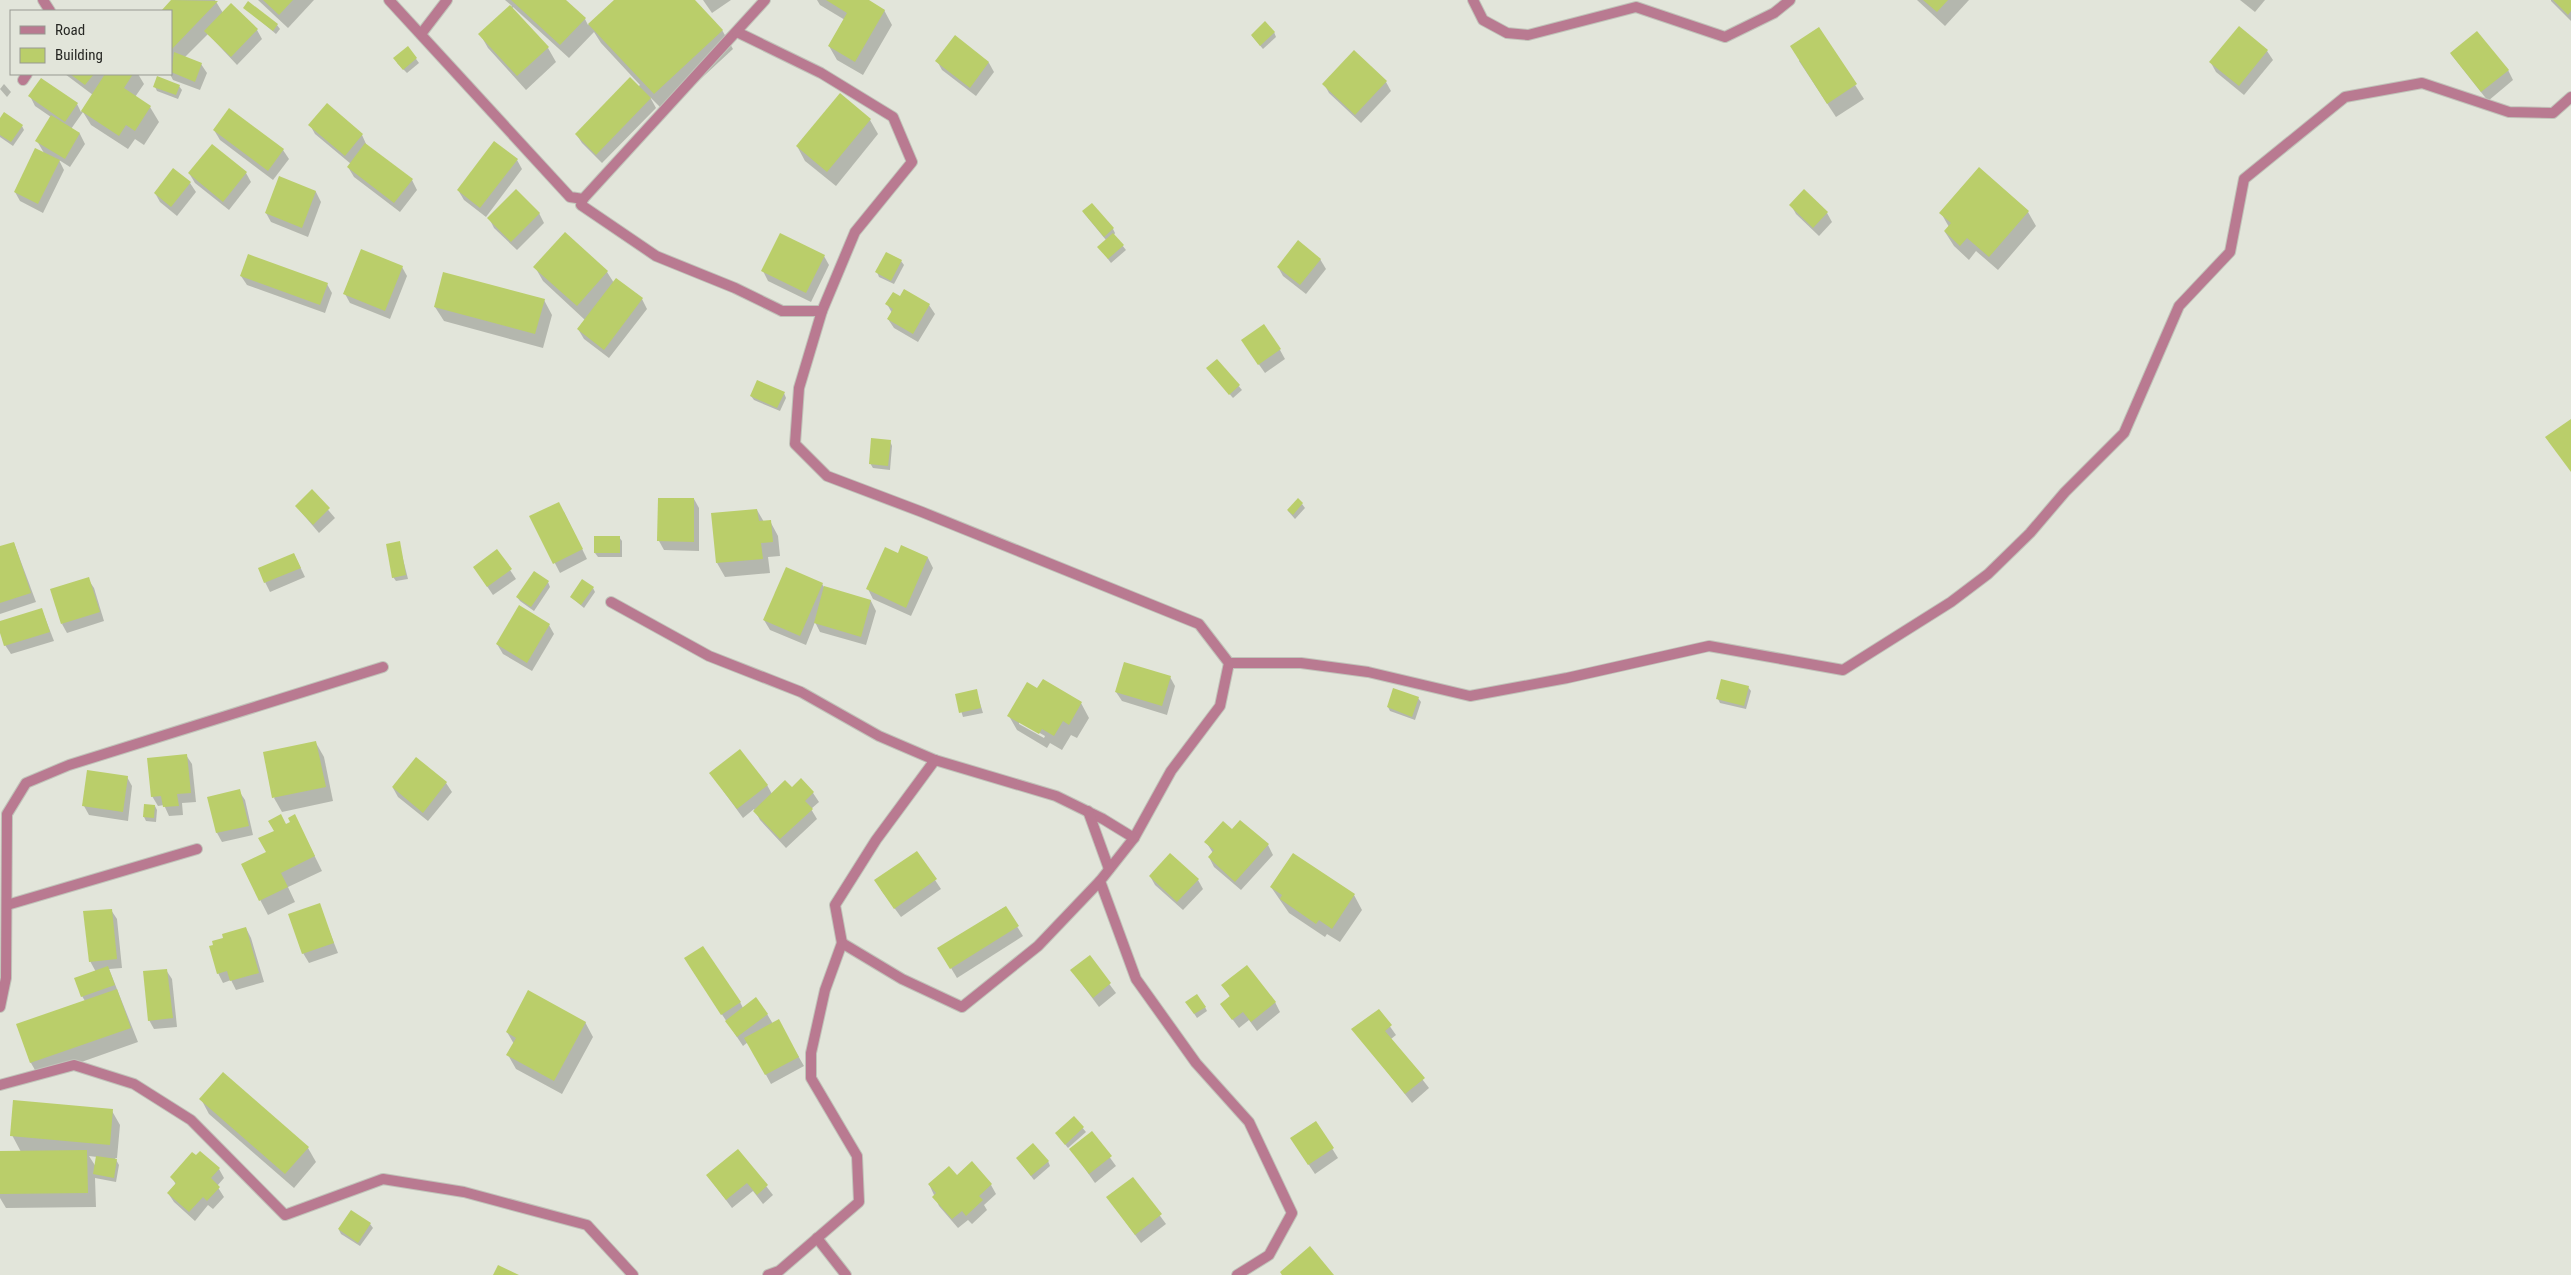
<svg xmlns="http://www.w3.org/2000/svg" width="2571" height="1275" font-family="'Roboto Condensed',sans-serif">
<rect width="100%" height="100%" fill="#e2e5da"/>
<g fill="#0003" fill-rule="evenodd">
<path d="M173,0H215L223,13L257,30L262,39L237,65L208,34L185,57L201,64L207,73L200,90L173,80L170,74L171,11H162Z"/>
<path d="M258,0H314L288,28Z"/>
<path d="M505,0H564L585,19L588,25L616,0H694L722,30L733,49L665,112L650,97L656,108L602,163L582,143L576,134L640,85L601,43L594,32L569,58L513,7L512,9L548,48L556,62L526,90L488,48L480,34L512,6Z"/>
<path d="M703,0H731L712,13Z"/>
<path d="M817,0H866L884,10L892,25L863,75L837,60L829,46L845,20L820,5Z"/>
<path d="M1917,0H1969L1945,26Z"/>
<path d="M2240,0H2265L2255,12Z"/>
<path d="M2551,0H2571V21L2551,1Z"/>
<path d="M245,8L277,25L280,29L276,34Z"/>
<path d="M1819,28L1864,99L1836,117L1799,61Z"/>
<path d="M2239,28L2267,51L2273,60L2244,95L2216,72L2211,63Z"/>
<path d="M1274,32L1276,37L1263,49L1252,36Z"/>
<path d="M955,37L989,63L994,72L976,96L942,70L937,61Z"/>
<path d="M408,48L419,63L407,73L397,63Z"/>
<path d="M2451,54L2508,70L2513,80L2488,101Z"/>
<path d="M65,74H138L144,84L135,97L150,107L159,122L144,145L135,139L128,149L91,125L83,112L71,129L80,134L85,144L70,167L59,160L64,170L43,213L20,201L15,192L44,153L37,141L51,117L35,106L30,96L77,104L81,112L93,95Z"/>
<path d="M1386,82L1391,91L1361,123L1329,93L1324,84Z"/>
<path d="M4,84L11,92L7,97L0,89Z"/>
<path d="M179,86L182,90L178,99L157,91L155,87Z"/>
<path d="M840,95L870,120L878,134L836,186L805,161L797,146Z"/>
<path d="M327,105L362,135L367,146L412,180L417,190L400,212L354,177L348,167L351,164L315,134L310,125Z"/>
<path d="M0,120L22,126L24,130L13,146L0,137Z"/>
<path d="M214,130L283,150L289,159L273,180L220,140Z"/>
<path d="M517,160L522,169L486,217L464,200L458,190Z"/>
<path d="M189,173H246L251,182L229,210L195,183Z"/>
<path d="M280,178L316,192L321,202L308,237L271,222L266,213Z"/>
<path d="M190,183L196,192L177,216L160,202L155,193Z"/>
<path d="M1791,205L1827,213L1832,222L1819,236L1796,214Z"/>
<path d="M1083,212L1113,229L1115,233L1114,235L1126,250L1111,263L1099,247L1106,240Z"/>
<path d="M2028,212L2036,226L1998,270L1976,251L1969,260L1954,246L1945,232L1949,227L1941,213Z"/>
<path d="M539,213L544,223L517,250L494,228L489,218Z"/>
<path d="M565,233L607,272L614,283L642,299L647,309L609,358L584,339L578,329L585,320L543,281L535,267Z"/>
<path d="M824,256L829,265L811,302L768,281L763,271Z"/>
<path d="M1320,259L1326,269L1306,294L1283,276L1278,267Z"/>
<path d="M901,261L904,265L894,284L879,277L877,272Z"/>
<path d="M402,267L407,276L390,319L350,303L345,294Z"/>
<path d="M241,276L327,284L332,293L325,313L247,285Z"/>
<path d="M901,298L929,305L935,314L918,342L894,328L888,319L892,313L887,304Z"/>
<path d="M544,300L552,315L543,348L444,321L435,307Z"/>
<path d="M1248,349L1280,350L1285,359L1265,373Z"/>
<path d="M1217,360L1242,390L1233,398L1210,372Z"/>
<path d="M784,393L786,398L780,411L754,400L751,396Z"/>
<path d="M890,441L892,446L890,470L873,468L870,463Z"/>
<path d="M312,491L335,518L319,533L296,506Z"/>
<path d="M694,499L699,508V551L664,550L659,541Z"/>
<path d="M1302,504L1305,508L1295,519L1288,511Z"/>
<path d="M757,510L764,522L770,521L778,536L780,556L768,557L770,573L725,577L717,563Z"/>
<path d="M564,512L587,559L560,573L531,517Z"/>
<path d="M595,537H619L622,541V557H598L595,553Z"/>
<path d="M14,543L36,602L0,614V548Z"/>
<path d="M399,543L408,579L396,581L393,577Z"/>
<path d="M902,547L928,558L933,568L911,616L873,599L868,589L899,554Z"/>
<path d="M294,554L305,577L270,592L265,582Z"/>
<path d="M474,567L510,570L516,579L493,595Z"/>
<path d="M88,579L94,588L104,621L67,633L62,624Z"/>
<path d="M548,582L550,587L534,611L520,601L517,597Z"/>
<path d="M822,584L824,587L871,601L876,611L866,645L820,632L815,622L806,645L770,630L764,620Z"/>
<path d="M593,588L595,592L584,608L571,597Z"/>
<path d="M42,610L54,641L11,654L5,645L0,623Z"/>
<path d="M549,625L554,634L532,671L503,654L497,644Z"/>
<path d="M1170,677L1175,686L1167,715L1122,701L1116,692Z"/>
<path d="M1748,687L1751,691L1746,709L1720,703L1718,699Z"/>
<path d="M976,690L983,713L963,717L956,695Z"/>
<path d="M1038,690L1081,703L1089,718L1077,738L1071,735L1062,750L1050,743L1047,748L1017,730L1009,716ZM1019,721L1045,736L1044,738L1019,724Z"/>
<path d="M1418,698L1421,702L1415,720L1390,711L1388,707Z"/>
<path d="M316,743L324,757L333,801L282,812L274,798Z"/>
<path d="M186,755L192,764L196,802L182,803L183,815L169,816L164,805L158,806L152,796Z"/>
<path d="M711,774L767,785L772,794L792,789L813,793L819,802L811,809L817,819L786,848L760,820L754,809L743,818Z"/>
<path d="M127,777L132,786L128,821L89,815L84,806Z"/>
<path d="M446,783L452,792L428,821L398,797L393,788Z"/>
<path d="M239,791L245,800L253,835L222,842L217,833L208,798Z"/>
<path d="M155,806L157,810L156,822L146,821L144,817Z"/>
<path d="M295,816L322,871L288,887L295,902L268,915L242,865L267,853L275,831L292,823Z"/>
<path d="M1232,831L1268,845L1273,855L1241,890L1214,867L1209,857L1213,853L1206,842Z"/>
<path d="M917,853L941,889L901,917L881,890Z"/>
<path d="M1150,876L1198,880L1203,889L1183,910L1155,885Z"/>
<path d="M1271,887L1354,895L1362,910L1340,942L1327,934L1325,937L1289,913Z"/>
<path d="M319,905L338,953L309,963L303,953Z"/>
<path d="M1005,907L1023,936L957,978L939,948Z"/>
<path d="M111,910L117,919L122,968L109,969L138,1042L39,1077L31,1063L18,1025L85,1001L82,996L96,972L90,961Z"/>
<path d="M246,928L251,938L264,982L236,990L231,980L223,983L218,973L225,939Z"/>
<path d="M1089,957L1116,993L1099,1007L1072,971Z"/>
<path d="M691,968L740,1002L743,1008L767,1014L773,1024L778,1021L804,1066L771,1084L748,1042L743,1046Z"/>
<path d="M166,970L172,979L177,1027L154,1029L149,1020Z"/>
<path d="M1223,985L1275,1002L1280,1012L1257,1031L1249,1020L1239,1028L1221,1004L1230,997Z"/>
<path d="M1189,1006L1205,1007L1207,1011L1197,1018Z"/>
<path d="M1379,1011L1396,1035L1391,1039L1429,1088L1412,1103L1353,1029Z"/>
<path d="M585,1022L593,1037L562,1094L516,1069L508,1055L514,1044L507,1032Z"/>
<path d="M201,1099L308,1148L316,1162L294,1188L209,1114Z"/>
<path d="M112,1111L120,1125L117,1158H115L119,1165L116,1182L95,1178L96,1207L6,1208L0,1198V1152H21L12,1135ZM89,1156L97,1157L96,1167Z"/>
<path d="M1074,1118L1086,1132L1068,1148L1059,1137Z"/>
<path d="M1316,1123L1338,1158L1315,1174L1297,1147Z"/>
<path d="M1092,1133L1116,1166L1095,1183L1071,1149Z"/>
<path d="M738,1150L773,1195L763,1204L753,1191L732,1208L707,1175Z"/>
<path d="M1017,1158L1048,1161L1050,1166L1034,1180Z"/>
<path d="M219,1169L224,1178L217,1186L224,1197L213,1209L208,1205L195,1221L174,1202L168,1193L176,1185L172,1177Z"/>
<path d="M957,1176L991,1185L996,1194L984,1205L987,1210L972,1224L968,1220L958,1228L939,1206L929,1184Z"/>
<path d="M1133,1179L1166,1224L1141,1243L1108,1198Z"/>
<path d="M370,1224L373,1228L360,1246L341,1234L339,1230Z"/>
</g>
<g fill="#bace6a">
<path d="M171,0L218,1L171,50V11H161Z"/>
<path d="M263,0H293L279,15Z"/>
<path d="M511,0H566L586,18L560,45Z"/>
<path d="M614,0H695L723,30L654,94L588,24Z"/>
<path d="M826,0H869L885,10L855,62L828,46L847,13Z"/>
<path d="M1923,0H1948L1937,12Z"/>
<path d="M2553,0H2571V11L2568,15Z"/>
<path d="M248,1L278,24L273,31L243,8Z"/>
<path d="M231,3L258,29L231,57L204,31Z"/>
<path d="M510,5L549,47L517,76L478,34Z"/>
<path d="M1265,21L1275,32L1260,46L1251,35Z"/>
<path d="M2239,26L2268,50L2239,86L2209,62Z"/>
<path d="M1819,27L1857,84L1827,104L1790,46Z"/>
<path d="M2477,31L2509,70L2481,92L2450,53Z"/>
<path d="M955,35L989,62L970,88L935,61Z"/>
<path d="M408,46L417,58L403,70L393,58Z"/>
<path d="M1354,50L1387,81L1355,115L1322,84Z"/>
<path d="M174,52L202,63L195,82L171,72Z"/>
<path d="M70,74H94L85,85Z"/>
<path d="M105,74H133L124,88L151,106L135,131L126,125L119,136L81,111Z"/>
<path d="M157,76L180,85L176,95L153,87Z"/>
<path d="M630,77L651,98L596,155L575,134Z"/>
<path d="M41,78L78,103L65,122L28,96Z"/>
<path d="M840,93L871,119L827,172L796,146Z"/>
<path d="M327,103L363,134L345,156L308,125Z"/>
<path d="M229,108L284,149L268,171L213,130Z"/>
<path d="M4,112L23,125L11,142L0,135V118Z"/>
<path d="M51,115L80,133L65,159L35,141Z"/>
<path d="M494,141L518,159L480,208L457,190Z"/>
<path d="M365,143L413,179L394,203L347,167Z"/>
<path d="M212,144L247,172L223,202L188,173Z"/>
<path d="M35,148L60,160L38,204L14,192Z"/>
<path d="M1979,167L2029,211L1989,257L1967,238L1960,246L1944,231L1951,223L1939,213Z"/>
<path d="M173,168L191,182L171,207L154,193Z"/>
<path d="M279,176L316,191L302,228L265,213Z"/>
<path d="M516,189L540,213L511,242L487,218Z"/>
<path d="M1804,189L1828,212L1813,228L1789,205Z"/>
<path d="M1092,203L1114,228L1104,237L1082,211Z"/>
<path d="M565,232L608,271L577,306L533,267Z"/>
<path d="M780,233L825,255L806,293L761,271Z"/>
<path d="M1113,233L1124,245L1108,259L1097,247Z"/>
<path d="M1298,240L1321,259L1300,285L1277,267Z"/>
<path d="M361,249L403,266L385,311L343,294Z"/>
<path d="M886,252L902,260L891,281L875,272Z"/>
<path d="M248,254L328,283L320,305L240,276Z"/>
<path d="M443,272L545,299L535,334L434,307Z"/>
<path d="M616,278L643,298L604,350L577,329Z"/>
<path d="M904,289L930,304L913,334L887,319L893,309L885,304L893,292L900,296Z"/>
<path d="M1264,324L1281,349L1258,365L1241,340Z"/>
<path d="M1217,359L1240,385L1229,395L1206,368Z"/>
<path d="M757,380L785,392L777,408L750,396Z"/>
<path d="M2571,419V472L2545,437Z"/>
<path d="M871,438L891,440L888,466L869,464Z"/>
<path d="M312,489L330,508L313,525L295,506Z"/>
<path d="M658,498H694V542L657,541Z"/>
<path d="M1298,498L1303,503L1293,515L1287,510Z"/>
<path d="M559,502L583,549L553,564L529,516Z"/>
<path d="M757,509L759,521L771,520L773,542L761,543L763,559L716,563L711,513Z"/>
<rect x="594" y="536" width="26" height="17"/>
<path d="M400,541L406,575L392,578L386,544Z"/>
<path d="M14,542L31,593L0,603V546Z"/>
<path d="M901,545L928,557L906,608L866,589L885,547L898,553Z"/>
<path d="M497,549L512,569L487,587L473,567Z"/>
<path d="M294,553L301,568L264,583L258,568Z"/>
<path d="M786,567L823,583L800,636L763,620Z"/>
<path d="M534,571L549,581L531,607L516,597Z"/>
<path d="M89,577L100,612L61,624L50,589Z"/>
<path d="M582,579L594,587L581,605L570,597Z"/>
<path d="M824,586L871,600L861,637L814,623Z"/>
<path d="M519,605L550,624L527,663L496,644Z"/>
<path d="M42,608L50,632L4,646L0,633V621Z"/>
<path d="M1124,662L1171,676L1162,706L1115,692Z"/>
<path d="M1043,679L1082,702L1069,725L1063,721L1054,736L1042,729L1039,734L1007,716L1027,682L1037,688Z"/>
<path d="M1721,679L1749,686L1744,706L1716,699Z"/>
<path d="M1393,688L1419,697L1412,717L1387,707Z"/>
<path d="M977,689L981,708L959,713L955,694Z"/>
<path d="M316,741L326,787L272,798L263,752Z"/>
<path d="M740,749L768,785L737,809L709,773Z"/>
<path d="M187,754L191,793L177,794L179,806L163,807L161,796L151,797L147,758Z"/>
<path d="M416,757L447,782L423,813L392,787Z"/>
<path d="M87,770L128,776L123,812L82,806Z"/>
<path d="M801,778L814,792L805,801L813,809L780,839L753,811L785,780L792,787Z"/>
<path d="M240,789L249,826L216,833L207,797Z"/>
<path d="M144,804L155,805L154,818L143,817Z"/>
<path d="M281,814L286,824L290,822L288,818L295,814L315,856L281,873L288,887L259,901L241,864L266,852L258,838L274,831L268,821Z"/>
<path d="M1240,820L1269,844L1235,882L1208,857L1214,850L1204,842L1223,821L1232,829Z"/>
<path d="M917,851L937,879L894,909L874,880Z"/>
<path d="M1170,853L1199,879L1177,902L1149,876Z"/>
<path d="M1293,853L1355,894L1332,929L1319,920L1316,924L1280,899L1282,895L1270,887Z"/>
<path d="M320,903L334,943L302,954L288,914Z"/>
<path d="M1006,906L1019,926L950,969L937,948Z"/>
<path d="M112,909L117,959L89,962L83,911Z"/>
<path d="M246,927L259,973L230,981L227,971L217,974L209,946L213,945L212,941L223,938L222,934Z"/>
<path d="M703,946L741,1002L721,1015L684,958Z"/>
<path d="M1090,955L1111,983L1093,998L1070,970Z"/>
<path d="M1247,965L1276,1002L1251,1022L1243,1012L1232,1020L1220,1004L1230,996L1221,985Z"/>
<path d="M108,966L115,985L81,997L74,978Z"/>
<path d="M167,969L173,1018L148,1021L143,971Z"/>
<path d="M117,989L131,1028L30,1063L16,1024Z"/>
<path d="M528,990L586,1022L554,1081L506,1055L516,1038L506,1032Z"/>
<path d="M1197,994L1206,1007L1194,1014L1185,1002Z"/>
<path d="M756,997L768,1014L737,1037L725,1021Z"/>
<path d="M1379,1009L1392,1025L1385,1031L1425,1078L1405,1094L1351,1029Z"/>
<path d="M779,1019L799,1057L765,1075L744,1038Z"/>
<path d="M223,1072L309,1147L285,1174L199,1099Z"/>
<path d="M13,1100L113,1109L110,1145L10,1136Z"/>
<path d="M1074,1116L1084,1127L1065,1145L1055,1133Z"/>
<path d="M1316,1121L1334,1148L1308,1165L1290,1138Z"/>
<path d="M1092,1131L1112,1156L1089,1174L1069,1149Z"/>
<path d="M1033,1143L1049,1161L1031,1176L1016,1158Z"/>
<path d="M738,1149L768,1185L757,1195L747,1183L726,1200L706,1175Z"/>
<path d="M87,1150L88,1193L0,1194V1151Z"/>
<path d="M200,1151L220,1168L211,1178L220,1187L207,1201L203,1197L189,1212L167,1193L176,1183L170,1177L192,1152L196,1155Z"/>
<path d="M96,1156L117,1159L114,1178L93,1174Z"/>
<path d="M972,1161L992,1184L979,1196L983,1200L966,1216L962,1211L952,1219L932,1197L936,1193L928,1184L949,1166L957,1175Z"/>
<path d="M1133,1177L1162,1214L1135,1235L1106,1197Z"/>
<path d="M351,1210L371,1223L358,1243L338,1229Z"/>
<path d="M1310,1246L1334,1275H1282L1280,1272Z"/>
<path d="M498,1265L519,1275H493Z"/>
</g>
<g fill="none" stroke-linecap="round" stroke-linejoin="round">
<g stroke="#c0c3b9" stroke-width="12">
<g id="street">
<path d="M43,0L50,11"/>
<path d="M389,0L570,197L583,199L765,0"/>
<path d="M1473,0L1483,20L1507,33L1528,35L1636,7L1725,37L1774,13L1790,0"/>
<path d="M737,32L821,73L893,117L912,162L855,232L822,311L799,388L795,444L827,476L922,512L1199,624L1229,663L1220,706L1171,771L1134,838L1100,881L1136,979L1196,1063L1249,1122L1292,1213L1269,1255L1237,1275"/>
<path d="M421,34L447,0"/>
<path d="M23,80L27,74"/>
<path d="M583,199L581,205L656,256L735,288L782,311H822"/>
<path d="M611,602L709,656L801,692L879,736L935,760L1056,796L1103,819L1134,838"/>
<path d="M1229,663H1301L1368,672L1470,696L1567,678L1709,646L1843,670L1951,602L1988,574L2030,533L2065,492L2124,433L2179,306L2230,252L2244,179L2345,97L2422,83L2509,112L2553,113L2571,97"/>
<path d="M1088,811L1109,869"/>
<path d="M7,905L197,849"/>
<path d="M842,943L835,905L876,840L935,760"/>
<path d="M0,1007L6,978L7,814L26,783L69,765L383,667"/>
<path d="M0,1085L74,1065L134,1084L191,1120L285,1215L383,1179L464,1192L587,1225L633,1275"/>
<path d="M817,1238L846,1275"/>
<path d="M768,1275L779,1271L859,1202L857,1156L811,1078V1053L825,990L842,943L902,979L962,1007L1038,946L1100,881"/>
</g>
</g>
<use href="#street" stroke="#b97a91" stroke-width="10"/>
</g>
<rect x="10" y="10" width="162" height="65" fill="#e2e5da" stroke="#979991"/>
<rect x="20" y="26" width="25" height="8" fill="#b97a91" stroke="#979991"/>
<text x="55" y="35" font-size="15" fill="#272824">Road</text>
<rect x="20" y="48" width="25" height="15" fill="#bace6a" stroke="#979991"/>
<text x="55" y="60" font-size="15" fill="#272824">Building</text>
</svg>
